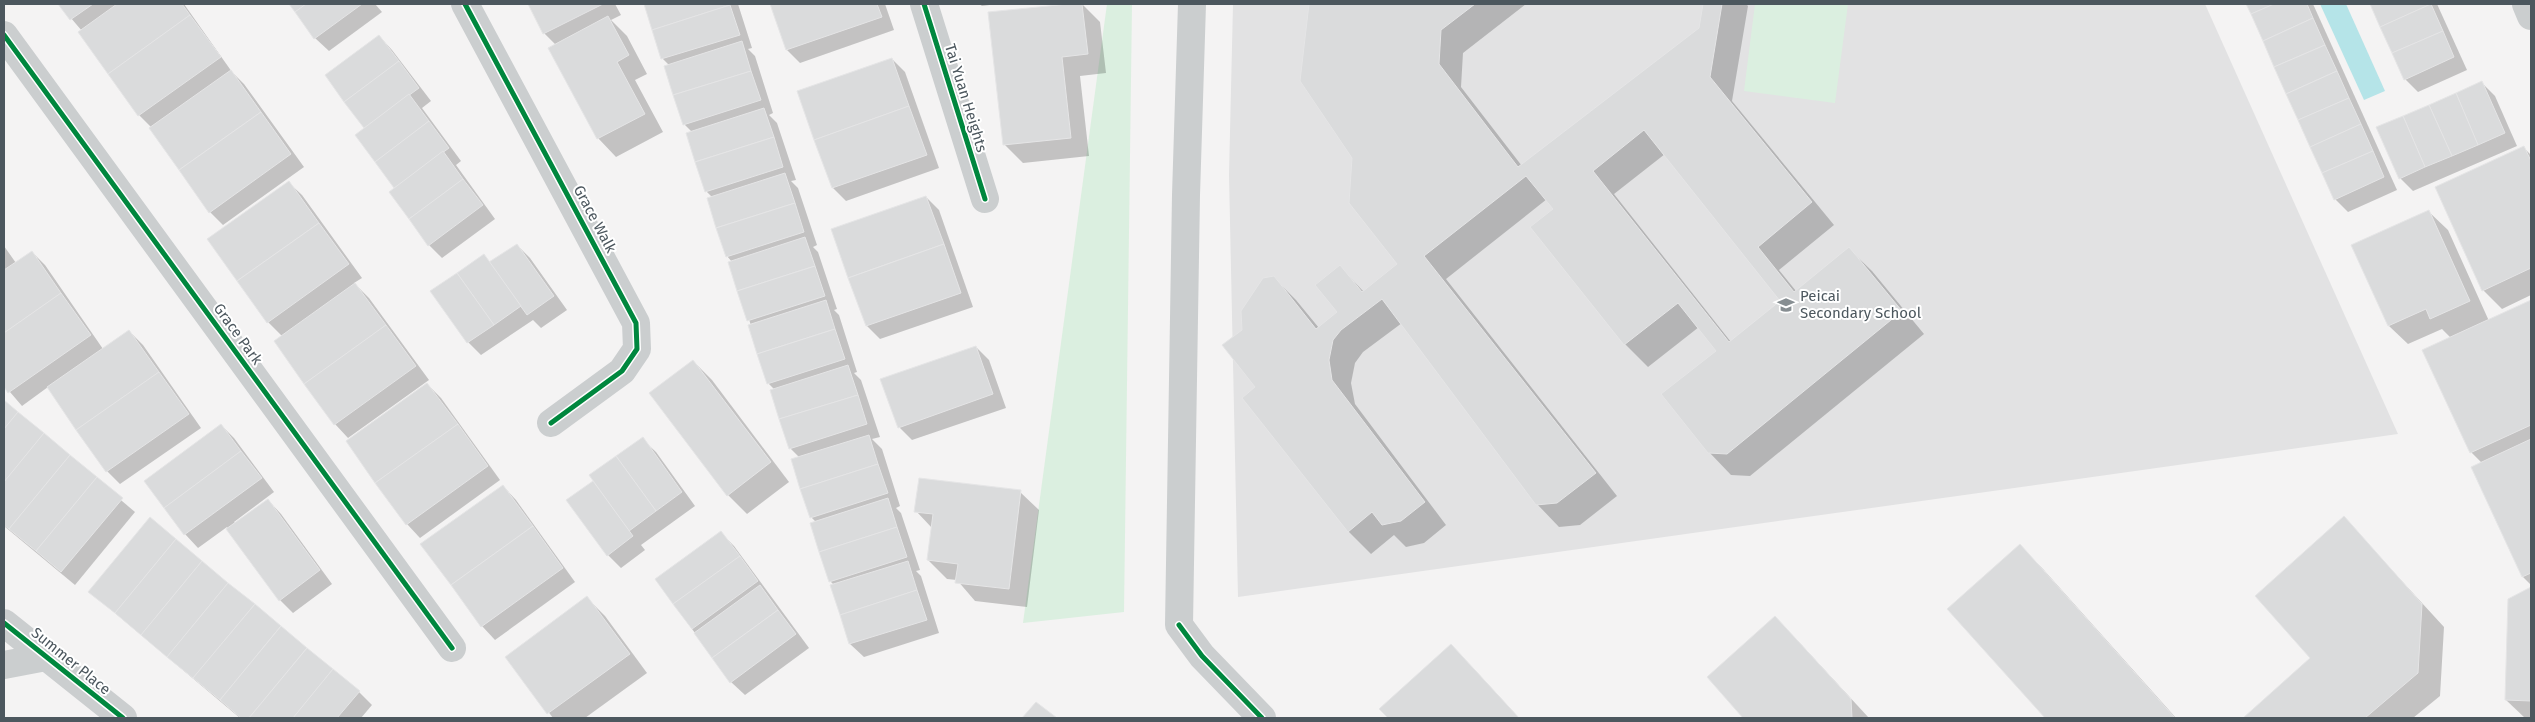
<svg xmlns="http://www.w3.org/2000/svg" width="2535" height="722" font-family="'Fira Sans',sans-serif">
<rect width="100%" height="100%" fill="#f4f3f3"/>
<path fill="#e2e2e3" d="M1233,4H2205L2398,434L1238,597L1229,175Z"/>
<g fill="#dbefe0">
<path d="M1107,4H1132L1124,612L1023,623Z"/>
<path d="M1755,4H1848L1835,103L1744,91Z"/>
</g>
<path fill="#b5e4e8" d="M2320,4H2346L2385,91L2364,100Z"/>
<g fill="#0003" fill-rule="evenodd">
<path d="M59,4H184L232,72L244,84L304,167L223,225L210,212L152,128L139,115L82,31Z"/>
<path d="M290,4H375L382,12L329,51L315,38Z"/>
<path d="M529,4H615L621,15L611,20L627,36L647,74L635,80L663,132L616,157L598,138L556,45L544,33Z"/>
<path d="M645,4H738L752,48L748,49L755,56L773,113L769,115L777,123L796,180L791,181L798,188L817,245L813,247L818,252L837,309L834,310L839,315L857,372L854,373L861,380L880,437L872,439L882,449L900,506L896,508L901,513L920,570L916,571L921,576L939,633L864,657L850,644L834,585L830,581L816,522L811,517L800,458L790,448L775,390L768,383L732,262L727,256L713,198L706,191L692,132L684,124L669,65L662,58Z"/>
<path d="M771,4H885L894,30L800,63L787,50Z"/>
<path d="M979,4H997L982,6Z"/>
<path d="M1082,4L1100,22L1106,73L1080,76L1089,156L1023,163L1004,144L989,14Z"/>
<path d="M1310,4H1526L1463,53L1461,87L1522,166L1700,29L1704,4H1746L1748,6L1732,101L1834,225L1779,270L1796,291L1849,249L1872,271L1924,334L1750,476L1731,475L1709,452L1718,351L1699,327L1648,367L1625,344L1532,227L1555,209L1547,199L1446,279L1617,496L1580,525L1559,527L1537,504L1402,323L1363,352L1355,363L1351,383L1355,404L1446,525L1424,543L1406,547L1394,535L1371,554L1348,531L1257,388L1244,330L1273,277L1296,300L1319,328L1339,312L1340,267L1364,292L1399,265L1353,158L1301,80ZM1665,154L1782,301L1731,342L1614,194Z"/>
<path d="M2247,4H2313L2397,190L2348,212L2335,199Z"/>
<path d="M2371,4H2437L2467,70L2418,92L2405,79Z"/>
<path d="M379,36L392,50L431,101L422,108L461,161L456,165L495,219L442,258L429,245L396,188L356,135L366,128L326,75Z"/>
<path d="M892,59L905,72L939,168L846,201L833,188L798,92Z"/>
<path d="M2482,83L2495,96L2517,146L2413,191L2400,178Z"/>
<path d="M2524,148L2531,155V295L2502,309L2483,290Z"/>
<path d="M288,182L302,195L362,278L354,283L369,298L429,380L348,438L335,424L275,341L282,336L268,322L208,239Z"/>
<path d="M926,197L939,210L973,307L880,339L867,326Z"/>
<path d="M2429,212L2448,230L2489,321L2531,301V585L2523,577L2482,463L2471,452L2451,338L2442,329L2408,344L2389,326L2353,246Z"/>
<path d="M517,245L530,258L567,310L541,328L533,320L481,355L468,342L483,256L491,263Z"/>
<path d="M4,246L16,263L32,252L45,265L103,349L129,331L143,345L201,428L120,484L107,471L48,387L22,406L4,385Z"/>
<path d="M976,347L989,360L1006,408L912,440L899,427Z"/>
<path d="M693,361L712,380L789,482L747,514L728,495L651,394Z"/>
<path d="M427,384L441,398L500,480L420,538L407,524L347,441Z"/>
<path d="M4,401L135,512L75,585L4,526Z"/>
<path d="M221,425L234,438L274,492L234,522L235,523L268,500L281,514L332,584L293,613L280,600L227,527L198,548L185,534L145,481Z"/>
<path d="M642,439L656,452L695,506L641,545L645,550L621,568L608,555L568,500L595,481Z"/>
<path d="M503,486L516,500L575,582L495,640L482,626L422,544Z"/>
<path d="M1020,492L1039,510L1027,607L975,601L957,580L947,579L928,560L932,528L916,511Z"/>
<path d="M2344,518L2444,627L2440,696L2413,718H2245L2312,658Z"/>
<path d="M721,533L734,546L809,648L745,695L731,682L656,580Z"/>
<path d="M2020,546L2042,568L2176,718H2047L1949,609Z"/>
<path d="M2531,588V718H2525L2506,700L2509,600Z"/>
<path d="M90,592L359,692L372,705L361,718H240Z"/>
<path d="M587,598L605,616L647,673L585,718H553L507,657Z"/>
<path d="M1775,618L1797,640L1869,718H1745L1709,677Z"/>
<path d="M1473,668L1519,718H1390L1381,709Z"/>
</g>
<g fill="#dadbdc" stroke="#e5e5e6" fill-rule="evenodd">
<path d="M58,4H93L70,20Z"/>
<path d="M117,4H182L190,15L108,74L78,32Z"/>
<path d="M289,4H306L295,12Z"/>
<path d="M306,4H362L314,39L295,12Z"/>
<path d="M528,4H603L543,34Z"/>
<path d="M644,4H730V5L652,30Z"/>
<path d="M770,4H877L882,17L786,50Z"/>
<path d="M1068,4H1082L1088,54L1062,57L1071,138L1003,145L988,12Z"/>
<path d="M1309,4H1475L1441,30L1439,64L1518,167L1699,28L1703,4H1722L1710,77L1812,202L1758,247L1794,292L1849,247L1902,311L1727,454L1708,453L1661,394L1716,351L1678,303L1624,345L1530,227L1553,209L1526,176L1424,256L1596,473L1557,503L1536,505L1382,299L1341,330L1333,340L1329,360L1332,380L1425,502L1401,521L1382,525L1372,512L1348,532L1242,398L1255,387L1222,345L1242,330L1241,311L1263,278L1274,276L1316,329L1337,312L1315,285L1340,265L1362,292L1397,264L1349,203L1352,158L1300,81ZM1644,130L1780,301L1729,342L1593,171Z"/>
<path d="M2246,4H2274L2251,14Z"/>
<path d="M2274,4H2307L2313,18L2263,41L2251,14Z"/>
<path d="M2370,4H2431L2380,27Z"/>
<path d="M2431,4L2443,31L2392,53L2380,27Z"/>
<path d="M730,5L740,35L661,59L652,30Z"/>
<path d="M190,15L221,57L138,116L108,74Z"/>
<path d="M608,16L629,55L617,62L645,114L597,139L548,48Z"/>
<path d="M2313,18L2325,45L2274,67L2263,41Z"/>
<path d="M2443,31L2454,57L2404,80L2392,53Z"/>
<path d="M379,35L399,61L344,102L325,75Z"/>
<path d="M742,41L751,71L673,95L664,66Z"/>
<path d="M2325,45L2337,71L2286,94L2274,67Z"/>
<path d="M892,58L909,106L814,140L797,91Z"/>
<path d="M399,61L419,88L364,128L344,102Z"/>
<path d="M231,70L261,112L179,170L149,128Z"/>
<path d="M751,71L761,100L683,125L673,95Z"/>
<path d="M2337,71L2349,98L2298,120L2286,94Z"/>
<path d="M2482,81L2505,133L2478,145L2456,93Z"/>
<path d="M2456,93L2478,145L2452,156L2429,105Z"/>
<path d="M409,94L429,121L375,162L355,135Z"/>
<path d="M2349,98L2361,124L2310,147L2298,120Z"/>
<path d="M2429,105L2452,156L2425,167L2403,116Z"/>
<path d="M909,106L927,155L832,188L814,140Z"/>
<path d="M764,108L774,137L695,162L686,133Z"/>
<path d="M261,112L291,154L209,213L179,170Z"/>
<path d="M2403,116L2425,167L2399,179L2376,127Z"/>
<path d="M429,121L449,148L394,188L375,162Z"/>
<path d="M2361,124L2373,151L2322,173L2310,147Z"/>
<path d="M774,137L783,167L705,192L695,162Z"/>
<path d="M2524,146L2531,161V268L2482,291L2435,187Z"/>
<path d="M443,151L463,179L409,219L389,192Z"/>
<path d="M2373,151L2384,177L2334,200L2322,173Z"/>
<path d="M785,173L795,203L716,228L707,198Z"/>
<path d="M463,179L483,205L428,246L409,219Z"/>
<path d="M289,181L319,223L237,281L207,239Z"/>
<path d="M926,196L944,244L848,278L831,229Z"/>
<path d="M795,203L804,232L726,257L716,228Z"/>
<path d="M2429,210L2470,301L2430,319L2426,309L2388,326L2351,245Z"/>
<path d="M319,223L349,264L267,323L237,281Z"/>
<path d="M805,237L815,266L737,291L728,262Z"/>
<path d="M517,244L554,296L527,315L489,262Z"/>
<path d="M944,244L961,293L866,326L848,278Z"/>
<path d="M32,251L61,293L4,333V270Z"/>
<path d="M484,254L521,306L494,325L457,273Z"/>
<path d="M815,266L825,296L747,321L737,291Z"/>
<path d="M457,273L494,325L467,343L430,291Z"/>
<path d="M355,283L386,325L304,384L274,341Z"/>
<path d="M61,293L91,335L8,393L4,387V333Z"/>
<path d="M826,300L835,329L757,354L748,325Z"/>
<path d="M2531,300V425L2470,453L2422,350Z"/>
<path d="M386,325L416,366L334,425L304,384Z"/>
<path d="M835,329L845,359L767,384L757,354Z"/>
<path d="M129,330L159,372L76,430L47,387Z"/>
<path d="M976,346L993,394L898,428L880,379Z"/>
<path d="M693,360L771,462L727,496L649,393Z"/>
<path d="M848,365L858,395L779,419L770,390Z"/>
<path d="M159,372L189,414L106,472L76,430Z"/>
<path d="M427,383L458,424L375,483L346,441Z"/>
<path d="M858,395L867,424L789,449L779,419Z"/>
<path d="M4,400L18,412L4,429Z"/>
<path d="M18,412L44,433L4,482V429Z"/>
<path d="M221,424L241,451L164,508L144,481Z"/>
<path d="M458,424L488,466L406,525L375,483Z"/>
<path d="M44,433L70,455L9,529L4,525V482Z"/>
<path d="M869,435L878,464L800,489L791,459Z"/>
<path d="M643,437L682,492L656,511L616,456Z"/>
<path d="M2531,439V573L2522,577L2471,467Z"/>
<path d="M241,451L262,478L184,535L164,508Z"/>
<path d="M70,455L97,477L36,551L9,529Z"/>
<path d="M616,456L656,511L629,531L589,475Z"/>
<path d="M878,464L888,493L810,518L800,489Z"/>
<path d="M97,477L123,498L61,572L36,551Z"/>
<path d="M919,478L1021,490L1009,589L955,583L958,564L927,560L933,514L914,512Z"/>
<path d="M593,481L633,536L607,556L566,500Z"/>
<path d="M503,485L533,526L451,585L420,544Z"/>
<path d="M888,498L897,527L819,552L810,523Z"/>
<path d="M268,499L320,570L279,601L226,529Z"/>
<path d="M2344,516L2422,604L2418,673L2365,718H2243L2310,658L2255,596Z"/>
<path d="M150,517L176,539L115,613L88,592Z"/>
<path d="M533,526L563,568L481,627L451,585Z"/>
<path d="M897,527L907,557L829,582L819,552Z"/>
<path d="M721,531L740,556L673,604L655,579Z"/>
<path d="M176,539L202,561L141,635L115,613Z"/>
<path d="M2020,544L2175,718H2045L1947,609Z"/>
<path d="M740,556L758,581L692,629L673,604Z"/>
<path d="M202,561L228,583L167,657L141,635Z"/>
<path d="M908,561L917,590L840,615L830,585Z"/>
<path d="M228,583L255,604L193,678L167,657Z"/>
<path d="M760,585L778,610L712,658L694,633Z"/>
<path d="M2531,587V701L2505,700L2508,599Z"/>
<path d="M917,590L927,620L849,644L840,615Z"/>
<path d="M587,596L630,654L547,714L505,657Z"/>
<path d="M255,604L281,626L220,700L193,678Z"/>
<path d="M778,610L796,634L730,683L712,658Z"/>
<path d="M1775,616L1851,699L1852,718H1743L1707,677Z"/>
<path d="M281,626L307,648L249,718H241L220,700Z"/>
<path d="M1451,644L1519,718H1388L1379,709Z"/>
<path d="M307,648L333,669L293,718H249Z"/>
<path d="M333,669L360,691L337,718H293Z"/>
<path d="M1036,702L1057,718H1022Z"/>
</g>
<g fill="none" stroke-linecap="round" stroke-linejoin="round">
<g stroke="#cbcecf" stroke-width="28">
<path d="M465,4L636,323L637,349L622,371L551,423"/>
<path d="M924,4L985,199"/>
<path d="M1192,4L1186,195L1179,625L1202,656L1262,718"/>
<path d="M2526,4L2531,16"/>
<path d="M4,35L452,648"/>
<path d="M4,623L123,718"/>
<path d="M4,665L46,657"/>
</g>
<g stroke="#fff" stroke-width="8">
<g id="cycleway">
<path d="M465,4L636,323L637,349L622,371L551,423"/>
<path d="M924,4L985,199"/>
<path d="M4,35L452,648"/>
<path d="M4,623L123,718"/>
<path d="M1179,625L1202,656L1262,718"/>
</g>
</g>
<use href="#cycleway" stroke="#00873e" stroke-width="5"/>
</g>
<defs>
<g id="school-bare" transform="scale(1.35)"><path d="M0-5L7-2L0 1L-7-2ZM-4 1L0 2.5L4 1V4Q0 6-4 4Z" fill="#878e92" stroke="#fff" stroke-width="2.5" paint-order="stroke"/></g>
</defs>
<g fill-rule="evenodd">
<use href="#school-bare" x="1786" y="305"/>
</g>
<g text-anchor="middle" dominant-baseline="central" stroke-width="4" stroke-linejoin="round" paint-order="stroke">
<g font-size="15" fill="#4c575e" stroke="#fff">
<text transform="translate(966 98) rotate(73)">Tai Yuan Heights</text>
<text transform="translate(595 219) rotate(62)">Grace Walk</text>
<text transform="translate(238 334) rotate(54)">Grace Park</text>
<text transform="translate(71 661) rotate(39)">Summer Place</text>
</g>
<g font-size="15" fill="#4c575e" stroke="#fff" text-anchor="start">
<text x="1800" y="296">Peicai<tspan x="1800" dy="17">Secondary School</tspan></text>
</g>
</g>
<rect width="2535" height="722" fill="none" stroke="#4c575e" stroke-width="10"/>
</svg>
